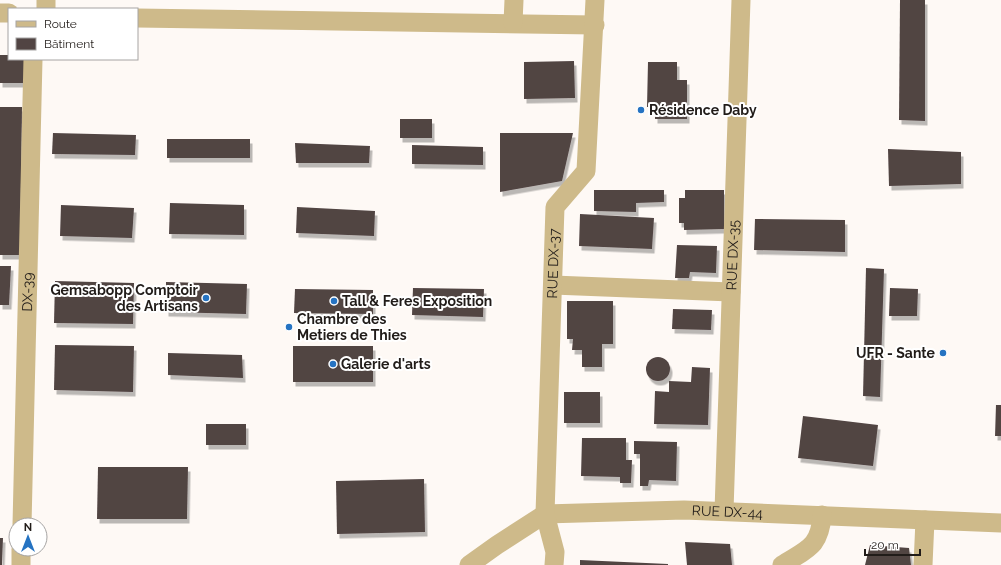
<svg xmlns="http://www.w3.org/2000/svg" width="1001" height="565" font-family="Raleway,sans-serif">
<defs>
<filter id="shadow"><feDropShadow dx="2.5" dy="4.5" stdDeviation="0" flood-color="#0004"/></filter>
</defs>
<rect width="100%" height="100%" fill="#fef9f5"/>
<g fill="#514443" filter="url(#shadow)">
<path d="M900,0H925V121L899,120Z"/>
<path d="M0,55H9V59H25V83H0Z"/>
<path d="M574,61L575,98L524,99V62Z"/>
<path d="M648,62H677V80H687V119H655V107H647Z"/>
<path d="M0,107H22L20,255H0Z"/>
<rect x="400" y="119" width="32" height="19"/>
<path d="M53,133L136,135L135,155L52,154Z"/>
<path d="M500,133H573L562,181L500,192Z"/>
<rect x="167" y="139" width="83" height="19"/>
<path d="M295,143L370,146L369,163H296Z"/>
<path d="M412,145L483,147V165L412,164Z"/>
<path d="M888,149L961,152V184L889,186Z"/>
<path d="M594,190H664V202L636,203V212L594,211Z"/>
<path d="M685,190H724V229L684,230V223H679V198H685Z"/>
<path d="M170,203L244,205V235L169,234Z"/>
<path d="M61,205L134,208L132,238L60,236Z"/>
<path d="M297,207L375,211L374,236L296,233Z"/>
<path d="M580,214L654,218L652,249L579,246Z"/>
<path d="M755,219L845,220V252L754,250Z"/>
<path d="M677,245L717,246L716,273L690,272L689,278H675Z"/>
<path d="M0,266H11L9,305H0Z"/>
<path d="M866,268L884,269L880,397L863,396Z"/>
<path d="M55,281L134,283L133,324L54,323Z"/>
<path d="M166,282L247,284L246,314L166,312Z"/>
<path d="M413,288L484,289L483,317L412,315Z"/>
<path d="M890,288L918,289L917,316H889Z"/>
<path d="M295,289L373,290V314L294,313Z"/>
<path d="M567,301H613V344H602V367H582V350H572L573,339H567Z"/>
<path d="M673,309L712,310L711,330L672,329Z"/>
<path d="M55,345L134,346L133,392L54,390Z"/>
<rect x="293" y="346" width="80" height="36"/>
<path d="M168,353L242,355L243,378L168,375Z"/>
<circle cx="658" cy="369" r="12"/>
<path d="M692,367L710,368L708,425L654,424L655,391L669,392V381L691,382Z"/>
<rect x="564" y="392" width="36" height="31"/>
<path d="M996,405H1001V436H995Z"/>
<path d="M803,416L878,425L873,466L798,458Z"/>
<rect x="206" y="424" width="40" height="21"/>
<path d="M582,438H626V460H632L631,483H620V477L581,476Z"/>
<path d="M634,441L677,442L676,481L649,480L648,486H640V454H634Z"/>
<path d="M98,467H188L187,519H97Z"/>
<path d="M424,479L425,532L337,534L336,481Z"/>
<path d="M0,538H3L2,565H0Z"/>
<path d="M685,542L730,544L732,565H687Z"/>
<path d="M870,545L909,548L911,565H865Z"/>
<path d="M580,560L668,564V565H580Z"/>
</g>
<g fill="none" stroke-linecap="round" stroke-linejoin="round">
<g stroke="#ceba8a" stroke-width="19">
<path d="M46,9V0"/>
<path d="M0,13H9"/>
<path d="M137,18L595,25"/>
<path d="M513,23L514,0"/>
<path d="M553,285L731,292"/>
<path id="s1" d="M724,511L741,0"/>
<path id="s2" d="M22,525L33,59"/>
<path d="M21,565V549"/>
<path id="s3" d="M469,565L497,545L545,514L684,510L1001,523"/>
<path id="s4" d="M554,565L555,552L545,514L555,207L586,171L595,0"/>
<path d="M782,565C807,549 820,547 822,515"/>
<path d="M923,565L925,520"/>
</g>
</g>
<g fill="#2573c2" stroke="#fff" stroke-width="1.5">
<circle cx="641" cy="110" r="4"/>
<circle cx="206" cy="298" r="4"/>
<circle cx="334" cy="301" r="4"/>
<circle cx="289" cy="327" r="4"/>
<circle cx="943" cy="353" r="4"/>
<circle cx="333" cy="364" r="4"/>
</g>
<g text-anchor="middle" dominant-baseline="central" stroke-width="4" stroke-linejoin="round" paint-order="stroke">
<g font-size="14" font-weight="bold" fill="#211c19" stroke="#fff" text-anchor="start">
<text x="649" y="110">Résidence Daby</text>
<text x="198" y="290" text-anchor="end">Gemsabopp Comptoir<tspan x="198" dy="16">des Artisans</tspan></text>
<text x="342" y="301">Tall &amp; Feres Exposition</text>
<text x="297" y="319">Chambre des<tspan x="297" dy="16">Metiers de Thies</tspan></text>
<text x="935" y="353" text-anchor="end">UFR - Sante</text>
<text x="341" y="364">Galerie d'arts</text>
</g>
<g font-size="14" fill="#211c19" stroke="#fff">
<text stroke="none"><textPath href="#s1" startOffset="256">RUE DX-35</textPath></text>
<text stroke="none"><textPath href="#s4" startOffset="303">RUE DX-37</textPath></text>
<text stroke="none"><textPath href="#s2" startOffset="233">DX-39</textPath></text>
<text stroke="none"><textPath href="#s3" startOffset="274">RUE DX-44</textPath></text>
</g>
</g>
<rect x="8" y="8" width="130" height="52" fill="#ffffff" stroke="#a6a4a3"/>
<rect x="16" y="21" width="20" height="6" fill="#ceba8a" stroke="#a6a4a3"/>
<text x="44" y="28" font-size="12" fill="#211c19">Route</text>
<rect x="16" y="38" width="20" height="12" fill="#514443" stroke="#a6a4a3"/>
<text x="44" y="48" font-size="12" fill="#211c19">Bâtiment</text>
<g transform="translate(28 537)"><circle r="19" fill="#ffffff" stroke="#a6a4a3"/>
<path d="M0-3L7 15L0 10L-7 15Z" fill="#2573c2"/>
<text y="-6" font-size="11" font-weight="bold" text-anchor="middle" fill="#211c19">N</text>
</g>
<path d="M865 549v6h55v-6" fill="none" stroke="#211c19" stroke-width="2"/>
<text x="871" y="549" font-size="12" fill="#211c19" stroke="#ffffff" stroke-width="3" paint-order="stroke">20 m</text>
</svg>
